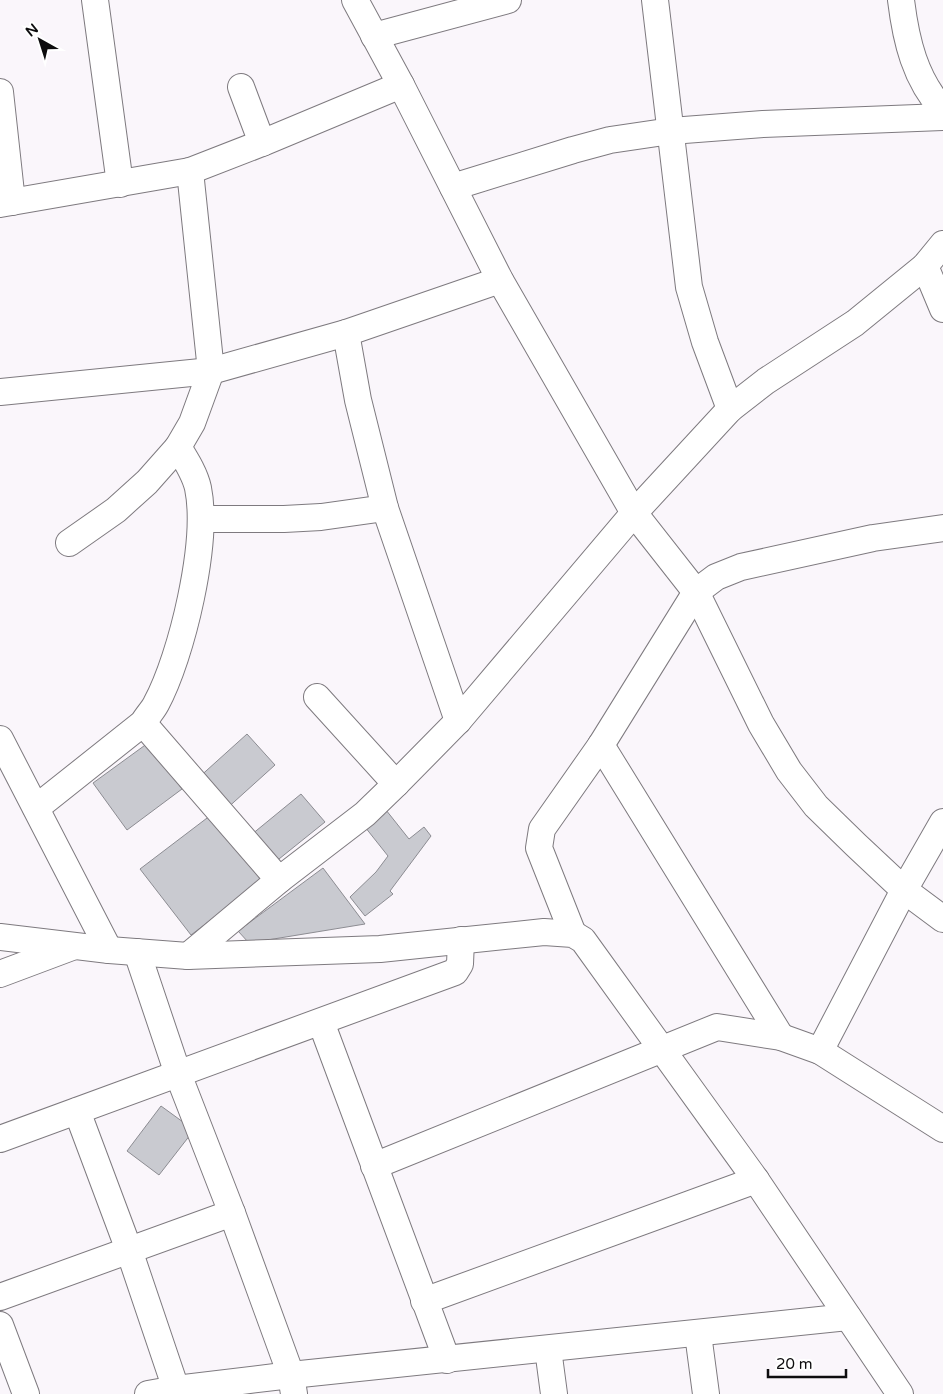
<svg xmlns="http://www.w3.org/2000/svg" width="943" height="1394" font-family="'Varela Round',sans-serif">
<rect width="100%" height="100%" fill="#faf6fb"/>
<g fill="#c9cad0" stroke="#8c8c92">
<path d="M247,734L275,765L224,811L196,780Z"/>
<path d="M148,743L182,789L127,830L93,783Z"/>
<path d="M301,794L325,822L274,863L251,835Z"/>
<path d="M386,810L409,839L424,827L431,836L390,891L393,894L365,916L350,897L376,872L388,856L365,827Z"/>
<path d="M211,815L262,881L191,935L140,869Z"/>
<path d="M323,868L365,924L249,943L238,931Z"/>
<path d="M161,1106L194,1130L159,1175L127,1151Z"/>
</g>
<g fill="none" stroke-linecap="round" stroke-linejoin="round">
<g stroke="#7e7a7f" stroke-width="28">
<g id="minor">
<path d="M95,0L120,184"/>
<path d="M355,0L401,85L500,280L634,513L696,592L761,724L789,771L816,806L856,845L904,890L943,919"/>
<path d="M655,0L689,287L705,342L730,409"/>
<path d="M901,0C906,41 915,79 943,110"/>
<path d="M374,36L508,0"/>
<path d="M241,87L262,143"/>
<path d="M0,92L12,202"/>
<path d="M453,187L573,150L610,140L671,131L763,124L943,117"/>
<path d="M0,204L190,171L262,143L401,85"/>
<path d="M925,266L943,309"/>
<path d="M346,333L358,400L385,508L458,721"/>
<path d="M0,392L211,371L346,333L500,280"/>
<path d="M201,519H284L321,517L385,508"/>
<path d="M69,543L116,510L147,482L178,447L192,423L211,371L190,171"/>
<path d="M317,697L396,784"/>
<path d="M143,723L279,880"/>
<path d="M0,739L109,950"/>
<path d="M601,745L781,1037"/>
<path d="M36,808L143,723C147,716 153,710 156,704C182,656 209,542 198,488C195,474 186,460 178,447"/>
<path d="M573,934L539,848L542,829L601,745L696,592L716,577L741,567L873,538L943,528"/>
<path d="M0,937L109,950L188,956L380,949L544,932L573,934L583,940L756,1180L900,1394"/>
<path d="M137,952L178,1074L232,1213L291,1375L294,1394"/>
<path d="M188,956L279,880L365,814L396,784L458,721L634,513L730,409L766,381L855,323L925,266L943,244"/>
<path d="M0,974L72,947"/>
<path d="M321,1022L447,1360"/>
<path d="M820,1051L904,890L943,822"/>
<path d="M77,1111L129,1250L176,1389"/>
<path d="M0,1139L455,972L460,964L461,940"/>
<path d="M374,1166L717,1027L781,1037L820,1051L943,1129"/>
<path d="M0,1297L232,1213"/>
<path d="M424,1301L756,1180"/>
<path d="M0,1325L26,1394"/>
<path d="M698,1334L706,1394"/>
<path d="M548,1349L554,1394"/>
<path d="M148,1394L176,1389L291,1375L848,1317"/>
</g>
</g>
<use href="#minor" stroke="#fff" stroke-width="26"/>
</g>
<g transform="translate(40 40) rotate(321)" stroke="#ffffff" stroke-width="4" paint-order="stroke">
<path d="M0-4L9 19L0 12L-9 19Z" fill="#0d0c0e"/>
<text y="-8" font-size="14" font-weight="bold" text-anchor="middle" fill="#0d0c0e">N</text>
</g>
<path d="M768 1369v8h78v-8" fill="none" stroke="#0d0c0e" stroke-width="2.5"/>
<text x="776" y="1369" font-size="15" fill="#0d0c0e" stroke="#ffffff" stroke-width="4" paint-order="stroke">20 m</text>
</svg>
